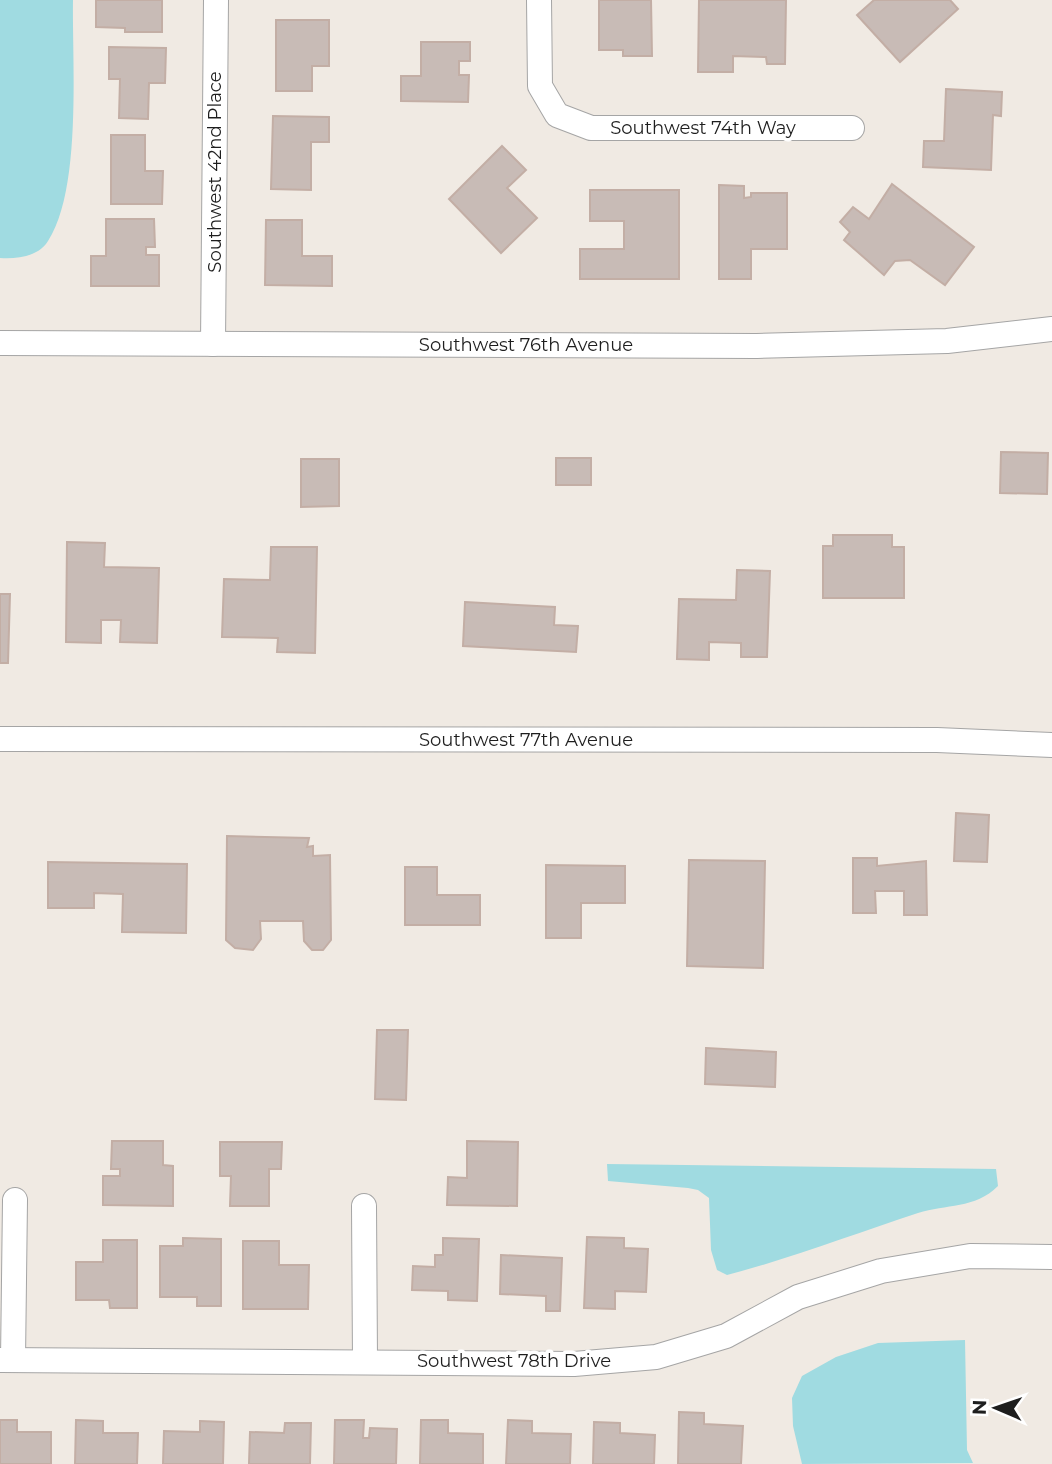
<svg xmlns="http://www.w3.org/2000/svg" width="1052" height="1464" font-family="Montserrat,sans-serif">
<rect width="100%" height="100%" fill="#f0eae3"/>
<g fill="#a0dbe1">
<path d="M0,0H73C72,62 82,189 48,241C38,257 17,259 0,258Z"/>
<path d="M607,1164L996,1169L998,1186C975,1209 946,1204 918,1213C854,1234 792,1258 727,1275L717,1270L711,1250L709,1198L698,1190L688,1188L608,1181Z"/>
<path d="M965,1340L967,1450L973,1463L802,1464L793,1426L792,1398L802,1376L836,1357L878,1343Z"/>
</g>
<g fill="#c8bbb6" stroke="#c3aea5" stroke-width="2">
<path d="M96,0H162V32H125V28L96,27Z"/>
<path d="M599,0H651L652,56H623V50H599Z"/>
<path d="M699,0H786L785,64H767L766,57L733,56V72H698Z"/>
<path d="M874,0H950L958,9L900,62L857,15Z"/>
<path d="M276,20H329V66H312V91H276Z"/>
<path d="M421,42H470V61H459V75H469L468,102L401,101V76H421Z"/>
<path d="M109,47L166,48L165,83H149L148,119L119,118L120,79H109Z"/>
<path d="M946,89L1002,92L1001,116L993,115L991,170L923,167L924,141H944Z"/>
<path d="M273,116L329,117V142H311V190L271,189Z"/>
<path d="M111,135H145V171H163L162,204H111Z"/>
<path d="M502,146L526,170L507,188L537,218L501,253L449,199Z"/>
<path d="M892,184L974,247L945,285L910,260L895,261L884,275L844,240L850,232L840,222L853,207L869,219Z"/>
<path d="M719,185L744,186V198L751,197V193H787V249H751V279H719Z"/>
<path d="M590,190H679V279H580V249H624V221H590Z"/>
<path d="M106,219H154L155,247H146V255H159V286H91V256H106Z"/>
<path d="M266,220H302V256H332V286L265,285Z"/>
<path d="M1001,452L1048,453L1047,494L1000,493Z"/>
<rect x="556" y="458" width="35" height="27"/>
<path d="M301,459H339V506L301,507Z"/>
<path d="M833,535H892V547H904V598H823V546H833Z"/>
<path d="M67,542L105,543L104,567L159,568L157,643L120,642L121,620H101V643L66,642Z"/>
<path d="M271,547H317L315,653L277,652L278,638L222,637L224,579L270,580Z"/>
<path d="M737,570L770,571L767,657H741V643L709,642V660L677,659L679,599L736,600Z"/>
<path d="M0,594H10L8,663H0Z"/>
<path d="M465,602L555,607L554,625L578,626L576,652L463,646Z"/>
<path d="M956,813L989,815L987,862L954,861Z"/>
<path d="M227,836L309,838L307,847L313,846V856L330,855L331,940L323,950H312L304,941L303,921H260L261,939L253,950L235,948L226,940Z"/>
<path d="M853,858H877V866L926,861L927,915H904V891H875L876,913H853Z"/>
<path d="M689,860L765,861L763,968L687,966Z"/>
<path d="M48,862L187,864L186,933L122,932L123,894L94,893V908H48Z"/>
<path d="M546,865L625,866V903H581V938H546Z"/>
<path d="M405,867H437V895H480V925H405Z"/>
<path d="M377,1030H408L406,1100L375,1099Z"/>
<path d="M706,1048L776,1052L775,1087L705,1084Z"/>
<path d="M112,1141H163V1165L173,1166V1206L103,1205V1176H120V1169H111Z"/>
<path d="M467,1141L518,1142L517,1206L447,1205L448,1177L467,1178Z"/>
<path d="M220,1142H282L281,1169H269V1206H230L231,1176H220Z"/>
<path d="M587,1237L624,1238V1248L648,1249L646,1292L615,1291V1309L584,1308Z"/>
<path d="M183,1238L221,1239V1306H197V1297H160V1246H183Z"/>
<path d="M443,1238L479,1239L477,1301L448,1300V1291L412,1290L413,1266L435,1267V1255H443Z"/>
<path d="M103,1240H137V1308H110L109,1300H76V1262H103Z"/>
<path d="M243,1241H279V1265H309L308,1309H243Z"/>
<path d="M501,1255L562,1258L560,1311H546V1296L500,1294Z"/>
<path d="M679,1412L704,1413V1424L743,1426L741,1464H678Z"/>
<path d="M0,1420H17V1432H51V1464H0Z"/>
<path d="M76,1420L103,1421V1433H138L137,1464H75Z"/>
<path d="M335,1420H364L363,1438H369L370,1428L397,1429L396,1464H334Z"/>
<path d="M421,1420H448V1433L483,1434V1464H420Z"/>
<path d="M508,1420L532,1421V1433L571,1434L570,1464H506Z"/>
<path d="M200,1421L224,1422L223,1464H163L164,1431L200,1432Z"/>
<path d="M594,1422L620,1423V1433L655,1435L654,1464H593Z"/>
<path d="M285,1423H311L310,1464H249L250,1432L284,1433Z"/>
</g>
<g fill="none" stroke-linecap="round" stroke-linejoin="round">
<g stroke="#a5a5a5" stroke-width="26">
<g id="street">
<path d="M539,0L540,86L557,115L591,128H852"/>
<path d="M0,343L757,346L947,341L1052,329"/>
<path d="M213,344L216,0"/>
<path d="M0,739L937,740L1052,745"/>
<path d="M364,1206L365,1360"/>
<path d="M0,1360L574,1364L656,1357L726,1336L798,1297L881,1271L970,1256L1052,1257"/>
<path d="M13,1360L15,1200"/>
</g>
</g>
<use href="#street" stroke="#fff" stroke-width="24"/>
</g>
<g text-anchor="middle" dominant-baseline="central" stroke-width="7" stroke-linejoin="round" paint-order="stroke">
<g font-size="18" fill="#1e1e1e" stroke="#fff">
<text x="703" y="128">Southwest 74th Way</text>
<text transform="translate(215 172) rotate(-90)">Southwest 42nd Place</text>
<text x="526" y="345">Southwest 76th Avenue</text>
<text x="526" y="740">Southwest 77th Avenue</text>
<text x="514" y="1361">Southwest 78th Drive</text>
</g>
</g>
<g transform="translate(996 1408) rotate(272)" stroke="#ffffff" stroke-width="5" paint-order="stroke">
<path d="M0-5L12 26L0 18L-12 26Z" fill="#1e1e1e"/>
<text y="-10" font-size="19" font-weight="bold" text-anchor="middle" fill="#1e1e1e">N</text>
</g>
</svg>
